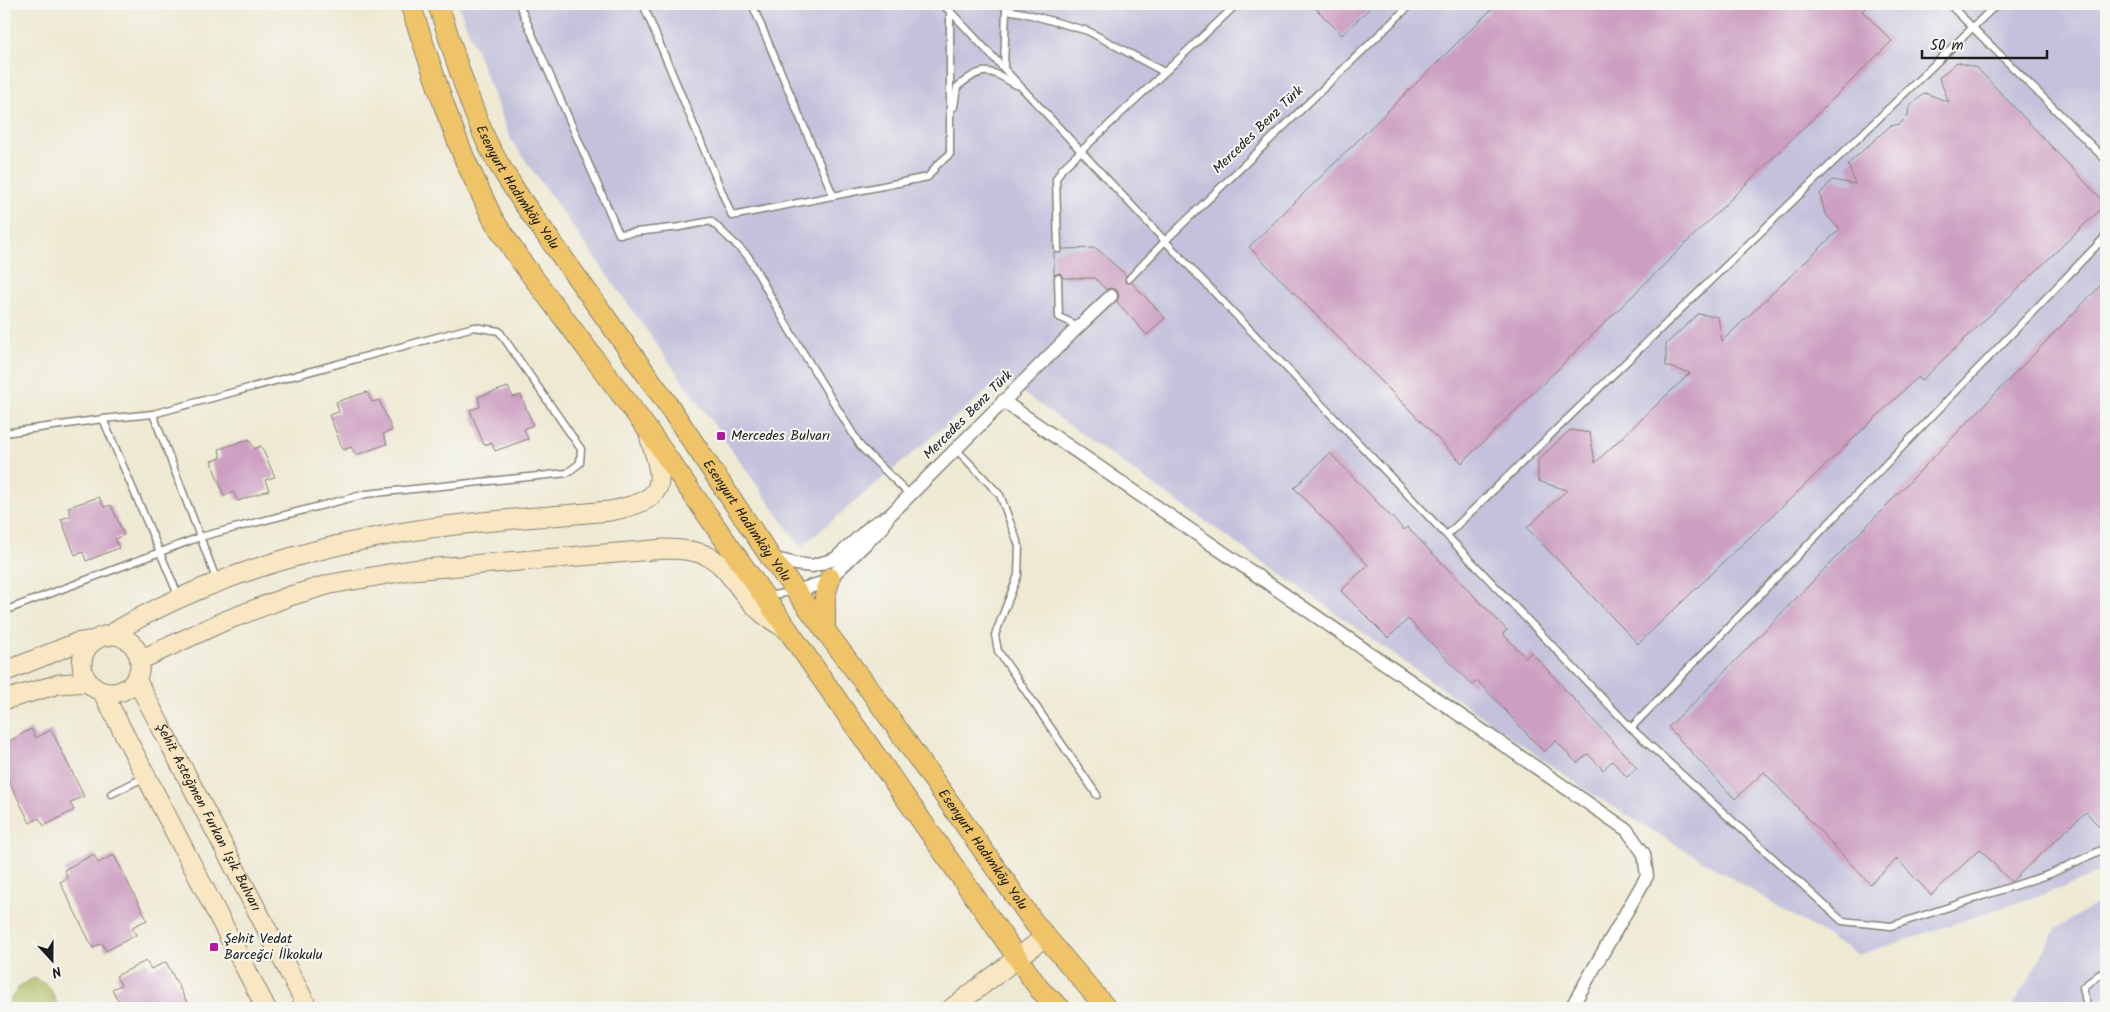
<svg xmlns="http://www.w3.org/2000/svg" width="2110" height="1012" font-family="Kalam,sans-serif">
<rect width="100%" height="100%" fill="#f6f6f2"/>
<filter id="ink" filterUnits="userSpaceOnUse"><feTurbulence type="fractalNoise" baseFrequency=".02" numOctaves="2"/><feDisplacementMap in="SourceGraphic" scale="10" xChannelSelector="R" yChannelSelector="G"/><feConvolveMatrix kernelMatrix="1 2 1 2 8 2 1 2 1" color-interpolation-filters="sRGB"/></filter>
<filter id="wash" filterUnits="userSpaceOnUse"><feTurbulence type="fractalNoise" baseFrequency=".0096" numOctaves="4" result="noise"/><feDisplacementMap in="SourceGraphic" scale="20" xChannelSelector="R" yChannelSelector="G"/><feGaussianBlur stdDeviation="1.12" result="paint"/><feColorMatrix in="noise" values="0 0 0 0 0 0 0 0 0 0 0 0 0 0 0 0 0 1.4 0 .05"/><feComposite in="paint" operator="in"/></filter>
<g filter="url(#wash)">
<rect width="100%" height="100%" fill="#eee9d2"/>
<g fill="#c3c1db">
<path d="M458,4H2106V868L2074,884L1859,955L1592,794L1002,378L801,547L511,140Z"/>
<path d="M2106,898V1008H2012L2057,928Z"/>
</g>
<path fill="#adbb5d" stroke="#646c3c" d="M34,978L49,986L59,1008H12L9,1003L18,987Z"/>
<g id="blocks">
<g fill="#cc9ec1">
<path d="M1311,4H1374L1342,35Z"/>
<path d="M1497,4H1870L1862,11L1892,41L1462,463L1249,247Z"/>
<path d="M1957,62L1977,68L2106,204L1921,381L1918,377L1638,644L1527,528L1567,490L1538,481V460L1570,430L1590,433L1595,463L1690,373L1666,366V344L1698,314L1718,317L1722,341L1840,229L1825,214L1820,194L1832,180L1855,184L1848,164L1890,126L1900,124L1908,116L1909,107L1925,93L1949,102L1939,78Z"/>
<path d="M1096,248L1126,275L1125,282L1132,283L1165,318L1147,335L1117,302L1119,295L1117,290L1110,288L1106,290L1095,278H1063L1060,273L1054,275V252L1060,253L1063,249Z"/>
<path d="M2106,280V834L2086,812L2011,882L1980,849L1931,895L1897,859L1870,884L1764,772L1735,799L1668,727L1697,700Z"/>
<path d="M508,387L513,397L521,395L533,425L524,429L528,439L495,451L492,443L484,445L470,410L480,407L478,397Z"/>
<path d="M367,392L372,402L379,400L392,430L383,434L387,444L356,455L351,447L343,450L329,415L339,412L336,402Z"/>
<path d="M249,439L254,449L261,446L275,477L265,480L269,490L238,501L233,492L224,496L211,461L221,458L219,449Z"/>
<path d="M1330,453L1404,530L1407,527L1507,630L1503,634L1526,658L1531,652L1637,768L1627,777L1612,761L1603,770L1588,754L1577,763L1556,741L1544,752L1477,680L1472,685L1408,619L1388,638L1341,591L1368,565L1294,488Z"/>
<path d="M99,497L104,507L111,505L124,535L115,539L119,548L86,561L83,552L75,555L61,519L71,516L68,507Z"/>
<path d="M31,729L36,738L51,730L84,796L70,803L74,810L44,826L39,818L30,823L4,771V744Z"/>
<path d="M94,854L98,863L114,855L147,920L132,927L136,935L106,951L102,943L93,948L60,882L68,878L64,870Z"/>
<path d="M146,961L151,969L166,962L190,1008H122L112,989L121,985L116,976Z"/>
</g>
</g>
</g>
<g filter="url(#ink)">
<use href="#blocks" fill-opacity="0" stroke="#858277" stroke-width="1"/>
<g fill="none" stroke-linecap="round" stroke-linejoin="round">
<g stroke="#858277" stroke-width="9">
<g id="lane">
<path d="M519,4L619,234L680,227L711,221L748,256L790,331L861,447L910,495"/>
<path d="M643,4L732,216L928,177L937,165L950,154V10"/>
<path d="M752,4L833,195"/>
<path d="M941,4L950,11L1165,241L1631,728L1842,921L1891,926L2050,874L2106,848"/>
<path d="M1007,4L1006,10L1024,13L1088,31L1164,72"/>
<path d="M1949,4L2106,160"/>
<path d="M1004,68L1006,10"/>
<path d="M954,107L957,87C983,66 988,68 1016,85"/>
<path d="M1058,249L1056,179L1062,169L1237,4"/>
<path d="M1058,278L1059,317L1070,322L1076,329"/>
<path d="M1129,279L1165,241L1411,4"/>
<path d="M153,414L217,581"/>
<path d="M103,419L179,597"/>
<path d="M4,433L103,419L153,414L474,327L499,331L581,449L580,463L567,473L366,494L200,537L4,611"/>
<path d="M956,449L1000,495L1019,546L1018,575L995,635L998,651L1097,795"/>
<path d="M1447,535L1997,4"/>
<path d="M767,596L791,592"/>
<path d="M1631,728L2106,236"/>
<path d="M111,794L145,777"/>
<path d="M2087,1008L2083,987L2100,974L2106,975"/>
</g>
</g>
<g stroke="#858277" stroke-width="15">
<g id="street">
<path d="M1003,401L1627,830L1644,854L1647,876L1571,1008"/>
<path d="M771,558L796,564L812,566L835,559L872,525L890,515L1076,329L1111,296"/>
<path d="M796,591L822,583L830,578L883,527L887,519"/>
</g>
</g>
<g stroke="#858277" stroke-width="21">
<g id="secondary">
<circle cx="111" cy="664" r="29"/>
<path d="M108,636C198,580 313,546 418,530C480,520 547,517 610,511C664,500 667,488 650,439"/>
<path d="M140,660L222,622L290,596L331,584L411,570L665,549C728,549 722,574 759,610C767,618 778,624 788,630"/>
<path d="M4,672L76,643L96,640"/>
<path id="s1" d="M136,679L308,1008"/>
<path d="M103,693L266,1008"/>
<path d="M4,700L59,684L88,682"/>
<path d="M952,1008L1045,937"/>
</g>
</g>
<g stroke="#858277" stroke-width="22">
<g id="primary">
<path d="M410,4L446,111L465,160L493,219L520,260L645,426L1040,990L1060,1008"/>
<path id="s2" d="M438,4C452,46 464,90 482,131C492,156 508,179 522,201L664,399L771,558L872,693L1035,924L1106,1008"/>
<path d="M825,631V596L830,578"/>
</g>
</g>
<use href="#lane" stroke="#fff" stroke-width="6"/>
<use href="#street" stroke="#fff" stroke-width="12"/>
<use href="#secondary" stroke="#f9e7c3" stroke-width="19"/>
<use href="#primary" stroke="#efc469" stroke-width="20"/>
</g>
</g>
<g fill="#b5179e" stroke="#f6f6f2" stroke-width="2">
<rect x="716" y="431" width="10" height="10" rx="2.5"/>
<rect x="209" y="942" width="10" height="10" rx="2.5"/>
</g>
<g text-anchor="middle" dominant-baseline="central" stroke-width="4" stroke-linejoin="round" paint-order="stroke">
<g font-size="14" fill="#1c1c1c" stroke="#f6f6f2">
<text transform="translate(1258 130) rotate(-44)">Mercedes Benz Türk</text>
<text stroke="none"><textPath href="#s2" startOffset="201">Esenyurt Hadımköy Yolu</textPath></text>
<text transform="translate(968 415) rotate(-45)">Mercedes Benz Türk</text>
<text stroke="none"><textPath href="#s2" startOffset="606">Esenyurt Hadımköy Yolu</textPath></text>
<text stroke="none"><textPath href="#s1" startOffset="156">Şehit Asteğmen Furkan Işık Bulvarı</textPath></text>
<text stroke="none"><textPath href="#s2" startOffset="1011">Esenyurt Hadımköy Yolu</textPath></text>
</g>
<g font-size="14" fill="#1c1c1c" stroke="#f6f6f2" text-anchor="start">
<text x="731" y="436">Mercedes Bulvarı</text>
<text x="224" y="939">Şehit Vedat<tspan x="224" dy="16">Barceğci İlkokulu</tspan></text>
</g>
</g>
<rect width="2110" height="1012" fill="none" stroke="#f6f6f2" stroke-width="20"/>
<g transform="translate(52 960) rotate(159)" stroke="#f6f6f2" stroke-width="4" paint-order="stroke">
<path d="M0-4L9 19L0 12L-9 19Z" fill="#1c1c1c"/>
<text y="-8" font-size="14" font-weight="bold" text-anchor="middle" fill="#1c1c1c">N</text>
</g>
<path d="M1922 50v8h125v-8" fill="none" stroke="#1c1c1c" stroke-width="2.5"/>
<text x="1930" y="50" font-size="15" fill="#1c1c1c" stroke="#f6f6f2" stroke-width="4" paint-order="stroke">50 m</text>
</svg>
